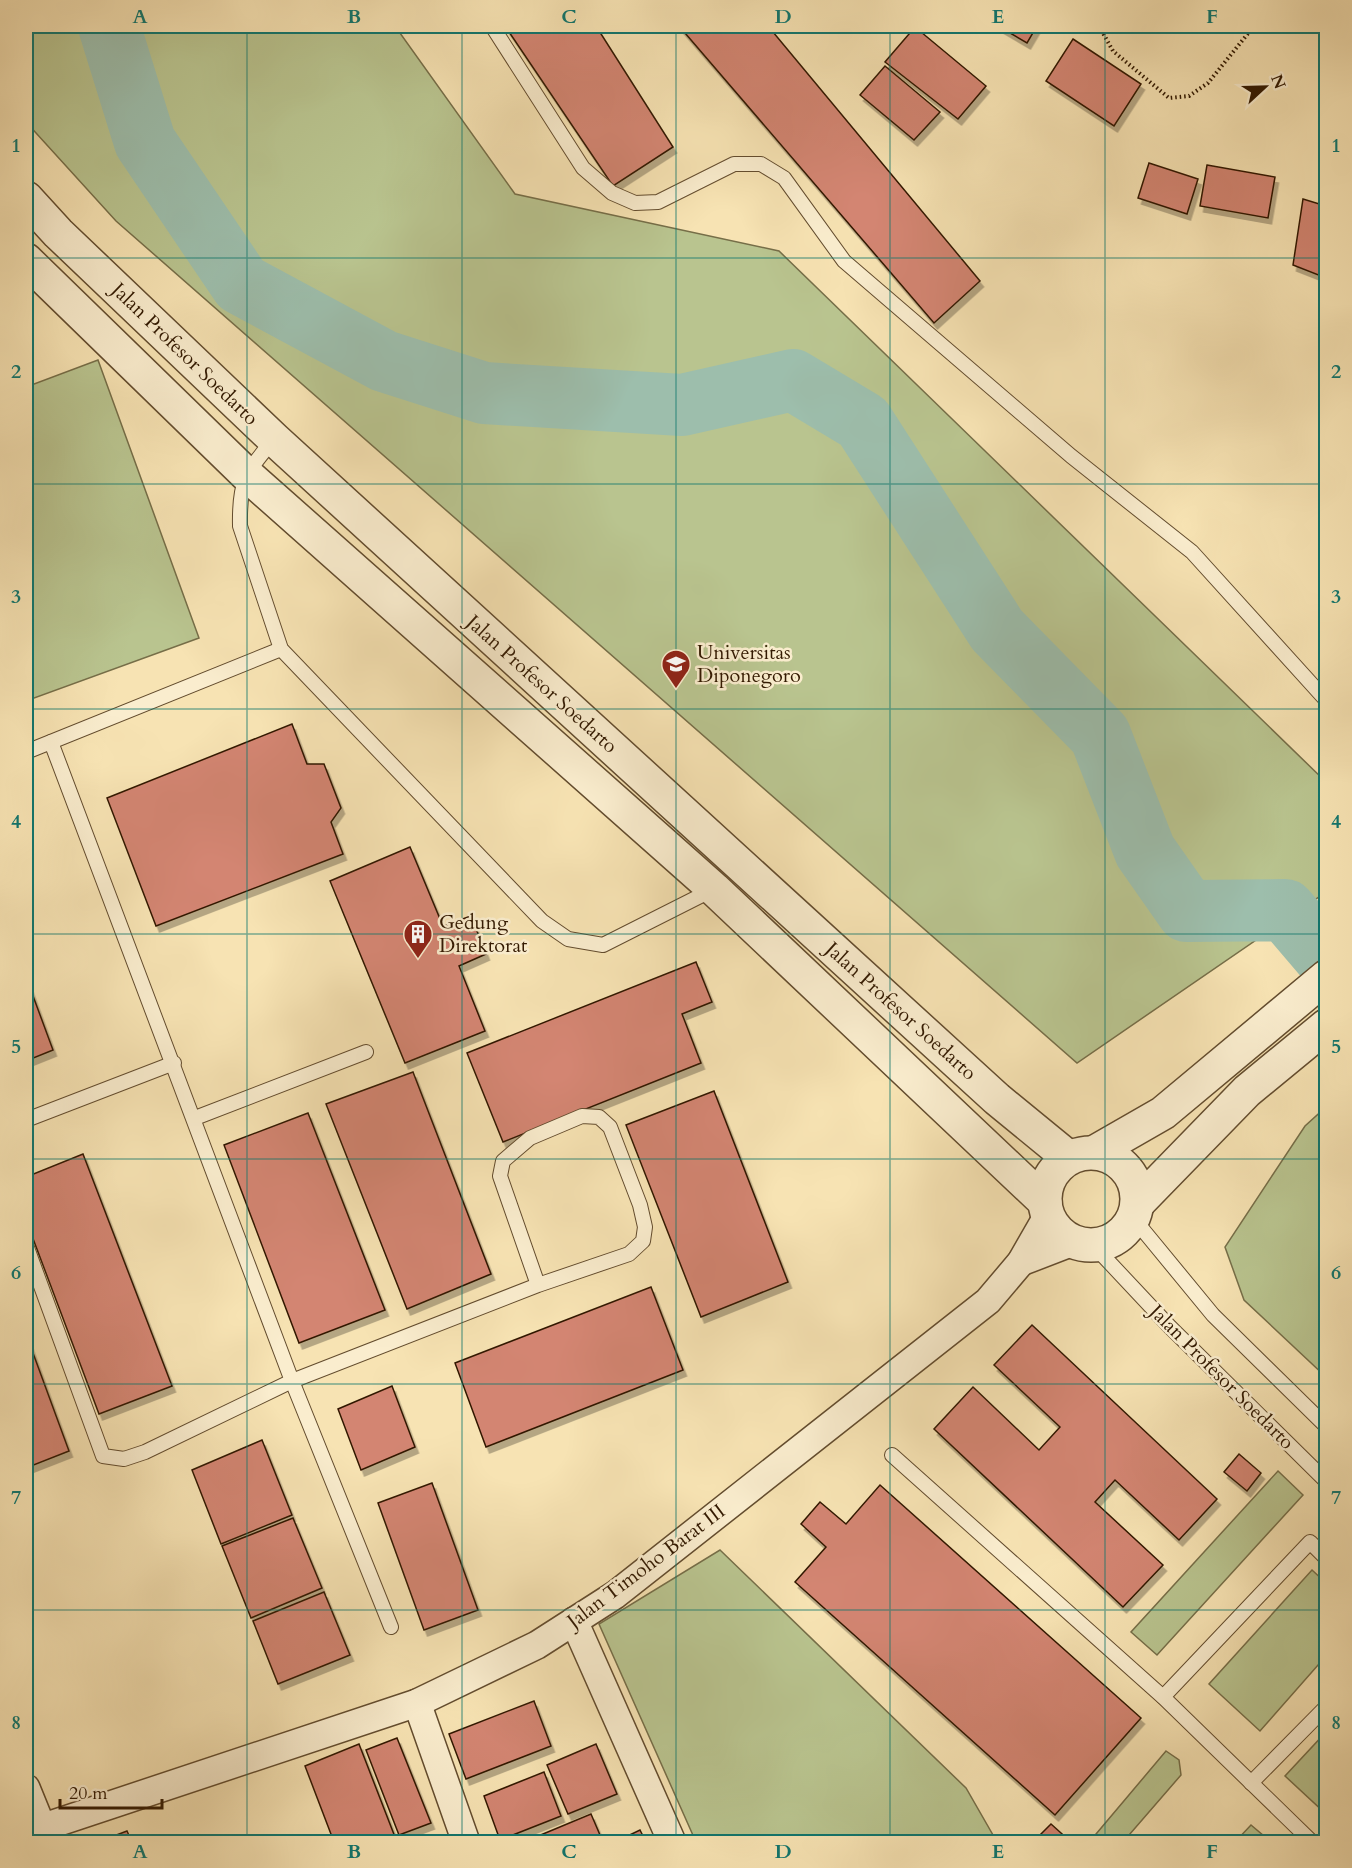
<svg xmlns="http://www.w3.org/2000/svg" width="1352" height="1868" font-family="Cardo,serif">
<defs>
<filter id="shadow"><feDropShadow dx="3.5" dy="6" stdDeviation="0" flood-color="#0004"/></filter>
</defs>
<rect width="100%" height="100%" fill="#f7e3b3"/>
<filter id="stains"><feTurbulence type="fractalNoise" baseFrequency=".00333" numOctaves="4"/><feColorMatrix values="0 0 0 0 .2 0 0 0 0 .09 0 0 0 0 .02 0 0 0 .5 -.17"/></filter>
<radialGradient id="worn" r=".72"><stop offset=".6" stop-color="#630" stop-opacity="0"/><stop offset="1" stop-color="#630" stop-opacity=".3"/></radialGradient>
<g fill="#b9c48f" stroke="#766e48" stroke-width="1.5">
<path d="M26,26H395L515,194L779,251L1326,782V892L1077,1063L116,221L26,122Z"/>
<path d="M98,360L199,638L26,701V387Z"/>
<path d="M1326,1107V1377L1244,1300L1225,1247L1305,1126Z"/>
<path d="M1278,1471L1303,1495L1157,1655L1131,1632Z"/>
<path d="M720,1550L966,1788L997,1842H696L599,1624Z"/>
<path d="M1312,1570L1326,1583V1656L1260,1731L1209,1684Z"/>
<path d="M1326,1732V1814L1285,1776Z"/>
<path d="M1166,1751L1179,1760L1181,1775L1123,1842H1093L1091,1840Z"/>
<path d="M1251,1825L1271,1842H1235Z"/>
</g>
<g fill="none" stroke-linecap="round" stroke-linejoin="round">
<path stroke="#9dbeac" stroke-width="62" d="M109,26L145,142L241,284L384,361L484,393L682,405L793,380L863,422L997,630L1100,735L1145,851L1187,911L1285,910L1326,958"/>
</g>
<g fill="#d38572" stroke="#321901" stroke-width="1.5" filter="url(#shadow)">
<path d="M505,26H596L673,147L613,186Z"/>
<path d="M679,26H768L980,281L934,323Z"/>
<path d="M998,26H1037L1027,43Z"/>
<path d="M915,27L986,86L958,119L885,62Z"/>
<path d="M1073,39L1141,84L1114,126L1046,81Z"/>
<path d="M885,66L940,112L914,140L860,95Z"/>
<path d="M1149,163L1198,179L1187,214L1138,198Z"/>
<path d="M1207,165L1275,177L1268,218L1200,206Z"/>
<path d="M1303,199L1326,206V278L1293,265Z"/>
<path d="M292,724L307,764H324L341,808L331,822L343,854L156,926L107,798Z"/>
<path d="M410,847L443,926L471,916L486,954L459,966L485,1031L405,1063L330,881Z"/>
<path d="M696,962L712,1002L682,1014L701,1063L503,1142L467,1053Z"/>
<path d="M26,977L53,1050L26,1061Z"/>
<path d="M413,1072L491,1274L407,1309L326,1104Z"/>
<path d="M714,1091L788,1282L701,1317L626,1125Z"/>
<path d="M308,1113L385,1310L299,1343L224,1145Z"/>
<path d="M83,1154L172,1386L99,1414L26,1220V1177Z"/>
<path d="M651,1287L683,1370L486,1447L455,1363Z"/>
<path d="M1032,1325L1217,1499L1179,1540L1115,1480L1095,1502L1163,1565L1123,1607L934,1429L973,1387L1039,1450L1060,1427L994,1365Z"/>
<path d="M26,1334L69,1451L26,1468Z"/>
<path d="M392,1386L415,1447L361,1470L338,1409Z"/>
<path d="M262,1440L292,1515L221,1544L192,1470Z"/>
<path d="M1239,1454L1261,1473L1247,1491L1224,1472Z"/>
<path d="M432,1483L478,1610L424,1630L378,1503Z"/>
<path d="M880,1485L1141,1718L1055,1815L795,1582L826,1547L801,1524L820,1502L846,1524Z"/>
<path d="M293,1518L322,1588L251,1618L222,1546Z"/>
<path d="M324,1592L350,1655L278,1684L253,1621Z"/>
<path d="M534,1701L551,1746L466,1779L449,1734Z"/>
<path d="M397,1738L431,1823L399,1835L366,1750Z"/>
<path d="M359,1744L395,1837L380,1842H334L305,1766Z"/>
<path d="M596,1744L617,1794L568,1814L547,1765Z"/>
<path d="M544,1772L561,1816L500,1840L484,1796Z"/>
<path d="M591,1814L603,1842H532L531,1839Z"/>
<path d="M1051,1824L1071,1842H1033Z"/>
<path d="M640,1830L646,1842H615Z"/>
<path d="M127,1831L132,1842H98Z"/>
</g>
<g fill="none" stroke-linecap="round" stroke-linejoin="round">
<g stroke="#634c2e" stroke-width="16">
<g id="service">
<path d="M492,26L583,168L612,193L635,203L658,202L734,164H761L784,178L844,261L1071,456L1192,552L1326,700"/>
<path d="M274,439C246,473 239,480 240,526L281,649L542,921L568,939L603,945L714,889"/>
<path d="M51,742L292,1381L391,1627"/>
<path d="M26,752L281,649"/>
<path d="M195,1118L366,1052"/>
<path d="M26,1120L174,1063"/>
<path d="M1134,1219L1213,1315L1326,1426"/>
<path d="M26,1245L103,1456L124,1459L145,1452L292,1381L538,1285L629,1254L643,1241L645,1227L640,1205L610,1127L599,1117L582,1116L530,1138L503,1161L500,1176L538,1285"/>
<path d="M1094,1246L1170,1327L1326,1481"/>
<path d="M892,1455L1163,1697L1312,1842"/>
<path d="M1163,1697L1310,1542L1326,1558"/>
<path d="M1251,1783L1326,1707"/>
</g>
</g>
<g stroke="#634c2e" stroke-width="30">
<g id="minor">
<path d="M1021,1262L1073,1242"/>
<path d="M574,1621L672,1842"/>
<path d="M417,1703L466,1842"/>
<path d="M26,1788L48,1842"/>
<path d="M26,1833L417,1703L537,1645L615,1595L988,1301L1021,1262L1048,1215"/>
</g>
</g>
<g stroke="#634c2e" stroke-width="36">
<g id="tertiary">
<path d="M26,198L58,233L274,439L997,1099L1069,1158"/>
<path d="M26,260L246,474L714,889L1045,1202"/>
<path d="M1095,1152L1163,1113L1326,977"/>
<circle cx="1091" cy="1199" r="46"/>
<path d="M1138,1203L1247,1091L1326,1026"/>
</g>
</g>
<path stroke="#321901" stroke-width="4" stroke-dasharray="1.5 3" stroke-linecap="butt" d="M1099,26L1113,51L1169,98L1189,96L1208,83L1254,26"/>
<use href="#service" stroke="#faedce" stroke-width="14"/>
<use href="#minor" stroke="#faedce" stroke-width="27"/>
<use href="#tertiary" stroke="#faedce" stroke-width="33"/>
</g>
<path fill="none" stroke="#0f766e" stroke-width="1.5" stroke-opacity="0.55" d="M247,26V1842M462,26V1842M676,26V1842M890,26V1842M1105,26V1842M26,258H1326M26,484H1326M26,709H1326M26,934H1326M26,1159H1326M26,1384H1326M26,1610H1326"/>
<defs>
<g id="university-pin" transform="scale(1.5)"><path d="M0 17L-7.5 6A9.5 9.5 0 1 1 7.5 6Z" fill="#8f2418" stroke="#faedce"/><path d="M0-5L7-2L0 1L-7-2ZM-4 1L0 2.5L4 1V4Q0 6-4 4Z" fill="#fff"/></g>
<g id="building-pin" transform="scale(1.5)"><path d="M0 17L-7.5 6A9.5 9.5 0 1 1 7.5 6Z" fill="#8f2418" stroke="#faedce"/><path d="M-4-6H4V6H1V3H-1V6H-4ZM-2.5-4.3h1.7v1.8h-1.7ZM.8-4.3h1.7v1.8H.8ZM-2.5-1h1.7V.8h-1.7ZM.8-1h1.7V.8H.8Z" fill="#fff"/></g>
</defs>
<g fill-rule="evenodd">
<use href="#university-pin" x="676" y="664"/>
<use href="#building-pin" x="418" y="934"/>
</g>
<g text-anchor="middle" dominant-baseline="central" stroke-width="5" stroke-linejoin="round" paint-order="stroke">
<g font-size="20" fill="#321901" stroke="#faedce">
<text transform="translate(185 354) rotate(44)">Jalan Profesor Soedarto</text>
<text transform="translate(542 684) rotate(42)">Jalan Profesor Soedarto</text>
<text transform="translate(901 1011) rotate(42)">Jalan Profesor Soedarto</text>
<text transform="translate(1222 1377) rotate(45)">Jalan Profesor Soedarto</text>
<text transform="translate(646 1566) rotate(-37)">Jalan Timoho Barat III</text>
</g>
<g font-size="20" fill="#321901" stroke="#faedce" text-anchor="start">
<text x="697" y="652">Universitas<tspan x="697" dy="23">Diponegoro</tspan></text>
<text x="439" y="922">Gedung<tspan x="439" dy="23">Direktorat</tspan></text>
</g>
</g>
<rect width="1352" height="1868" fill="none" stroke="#f7e3b3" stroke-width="66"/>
<g transform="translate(1265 87) rotate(68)" stroke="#faedce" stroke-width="4.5" paint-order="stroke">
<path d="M0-4.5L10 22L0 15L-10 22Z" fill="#321901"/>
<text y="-9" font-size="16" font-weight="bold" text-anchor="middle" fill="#321901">N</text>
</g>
<path d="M60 1799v9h102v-9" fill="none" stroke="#321901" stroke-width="3"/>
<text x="69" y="1799" font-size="18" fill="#321901" stroke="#faedce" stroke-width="4.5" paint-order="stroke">20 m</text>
<rect x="33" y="33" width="1286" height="1802" fill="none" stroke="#0f766e" stroke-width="2"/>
<g font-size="20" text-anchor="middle" font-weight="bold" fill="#0f766e">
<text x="140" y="23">A</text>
<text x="354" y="23">B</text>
<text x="569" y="23">C</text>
<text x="783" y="23">D</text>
<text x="998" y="23">E</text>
<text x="1212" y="23">F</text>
<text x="16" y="152">1</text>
<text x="1336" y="152">1</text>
<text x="16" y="378">2</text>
<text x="1336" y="378">2</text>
<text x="16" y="603">3</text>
<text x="1336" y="603">3</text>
<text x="16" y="828">4</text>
<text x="1336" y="828">4</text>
<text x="16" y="1053">5</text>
<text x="1336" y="1053">5</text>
<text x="16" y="1279">6</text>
<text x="1336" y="1279">6</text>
<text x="16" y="1504">7</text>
<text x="1336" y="1504">7</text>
<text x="16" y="1729">8</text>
<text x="1336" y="1729">8</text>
<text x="140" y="1858">A</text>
<text x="354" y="1858">B</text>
<text x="569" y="1858">C</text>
<text x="783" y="1858">D</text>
<text x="998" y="1858">E</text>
<text x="1212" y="1858">F</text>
</g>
<rect width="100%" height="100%" filter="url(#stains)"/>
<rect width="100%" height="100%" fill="url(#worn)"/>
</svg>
